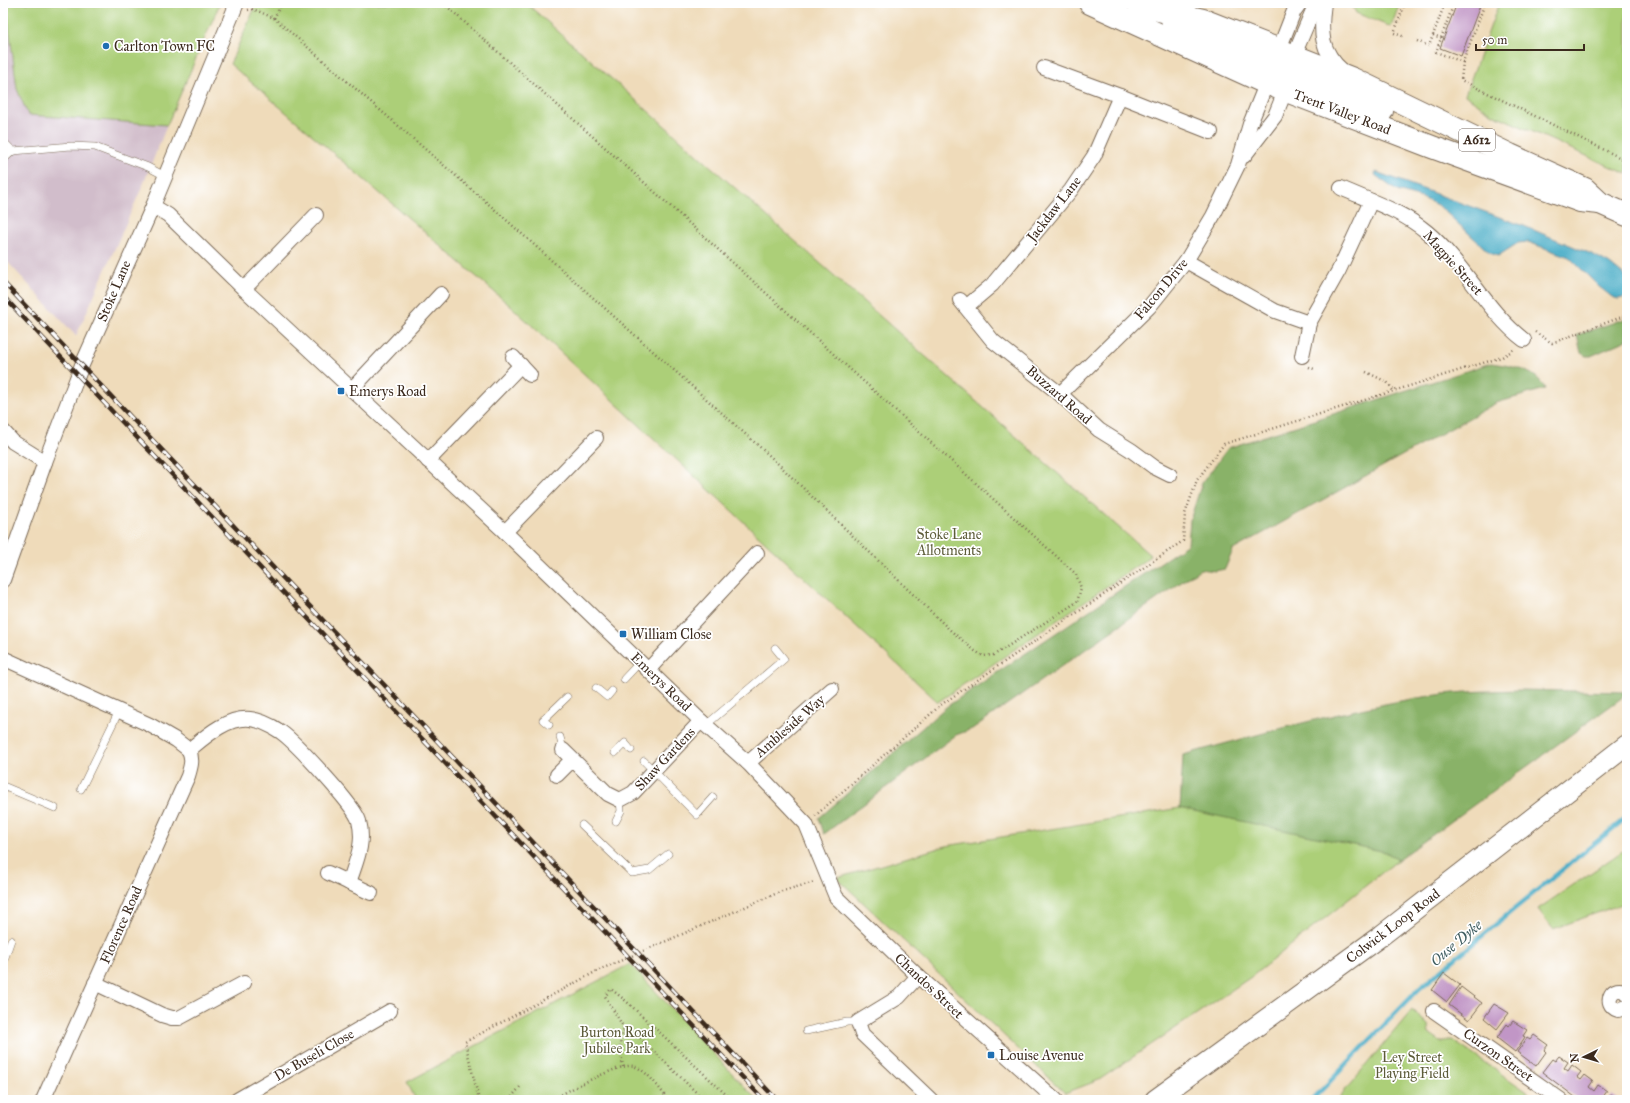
<svg xmlns="http://www.w3.org/2000/svg" width="1630" height="1103" font-family="'IM FELL Great Primer',serif">
<rect width="100%" height="100%" fill="#fff"/>
<filter id="ink" filterUnits="userSpaceOnUse"><feTurbulence type="fractalNoise" baseFrequency=".025" numOctaves="2"/><feDisplacementMap in="SourceGraphic" scale="8" xChannelSelector="R" yChannelSelector="G"/><feConvolveMatrix kernelMatrix="1 2 1 2 8 2 1 2 1" color-interpolation-filters="sRGB"/></filter>
<filter id="wash" filterUnits="userSpaceOnUse"><feTurbulence type="fractalNoise" baseFrequency=".012" numOctaves="4" result="noise"/><feDisplacementMap in="SourceGraphic" scale="16" xChannelSelector="R" yChannelSelector="G"/><feGaussianBlur stdDeviation="0.9" result="paint"/><feColorMatrix in="noise" values="0 0 0 0 0 0 0 0 0 0 0 0 0 0 0 0 0 1.4 0 .05"/><feComposite in="paint" operator="in"/></filter>
<g filter="url(#wash)">
<rect width="100%" height="100%" fill="#efdbba"/>
<path fill="#d1bdcb" d="M3,3H6L17,89L28,115L167,125L143,185L76,336L3,257Z"/>
<g fill="#accf78" stroke="#747c4b">
<path d="M6,3H220L167,125L28,115L17,89Z"/>
<path d="M257,3H526L1151,556L938,702L514,309L230,64Z"/>
<path d="M1351,3H1400L1391,27L1356,13Z"/>
<path d="M1499,3H1627V174L1493,114L1465,95Z"/>
<path d="M1180,808L1249,821L1387,852L1398,860L1251,977L1099,1080L1065,1093L837,878L946,846Z"/>
<path d="M1627,848V902L1553,929L1538,909Z"/>
<path d="M630,964L757,1100H416L407,1082Z"/>
<path d="M1412,1010L1428,1025L1429,1034L1442,1043L1452,1040L1539,1100H1337Z"/>
</g>
<g fill="#89b268" stroke="#626e43">
<path d="M1627,318V340L1591,356H1586L1581,353L1577,335Z"/>
<path d="M1491,363C1510,366 1537,369 1545,389L1496,403L1233,550L1225,569L1215,571L1200,569L972,729L956,735L824,834L819,818L946,707L1188,544L1190,520L1202,483L1228,448Z"/>
<path d="M1520,690L1627,692V694L1398,860L1386,852L1180,808L1183,755C1269,732 1356,706 1444,694C1469,691 1495,691 1520,690Z"/>
</g>
<path fill="#47acc6" stroke="#416b72" d="M1376,172L1524,226L1594,255L1610,264L1627,278V297L1618,299L1612,297L1598,286L1569,257L1528,242L1518,243L1498,256L1491,254L1439,206L1425,199L1397,191L1375,175Z"/>
<g fill="none" stroke-linecap="round" stroke-linejoin="round">
<path stroke="#47acc6" stroke-width="4.5" d="M1312,1100L1419,989L1513,910L1627,817"/>
</g>
<g id="blocks">
<g fill="#c196c6">
<path d="M1457,3H1481L1461,56L1440,48Z"/>
<path d="M1444,973L1460,985L1447,1002L1432,990Z"/>
<path d="M1461,987L1482,1003L1469,1020L1449,1005Z"/>
<path d="M1494,1004L1509,1013L1497,1029L1484,1018Z"/>
<path d="M1513,1021L1527,1030L1523,1036L1525,1037L1515,1052L1497,1038L1507,1024L1509,1026Z"/>
<path d="M1534,1035L1548,1045L1544,1050L1546,1052L1536,1066L1517,1052L1527,1038L1530,1040Z"/>
<path d="M1559,1056L1568,1062L1564,1068L1568,1071L1572,1065L1581,1072L1577,1077L1581,1080L1585,1075L1593,1081L1589,1087L1594,1091L1598,1085L1607,1091L1603,1097L1607,1100H1579L1542,1072L1552,1059L1555,1061Z"/>
<path d="M1611,1094L1619,1100H1607Z"/>
</g>
</g>
</g>
<g filter="url(#ink)">
<use href="#blocks" fill-opacity="0" stroke="#7a6855" stroke-width="1"/>
<g fill="none" stroke-linecap="round" stroke-linejoin="round">
<g stroke="#7a6855" stroke-width="8">
<g id="lane">
<path d="M3,141L13,151"/>
<path d="M3,160L13,151L71,146L95,147L148,167L165,176"/>
<path d="M624,679L640,662"/>
<path d="M596,688L607,697L612,691"/>
<path d="M549,725L543,720L567,697"/>
<path d="M706,725L784,659L775,648"/>
<path d="M560,737L563,750"/>
<path d="M615,753L625,743L631,750"/>
<path d="M644,761L697,815L713,797"/>
<path d="M3,786L55,808"/>
<path d="M81,789L119,711"/>
<path d="M616,821L621,811L620,800"/>
<path d="M582,825L632,873L649,870L668,854"/>
<path d="M3,963L11,940"/>
<path d="M806,1031L847,1022H858"/>
</g>
</g>
<g stroke="#7a6855" stroke-width="16">
<g id="street">
<path d="M1324,3C1320,32 1320,51 1343,71"/>
<path d="M1276,57L1294,11L1300,3"/>
<path d="M1293,64L1294,55L1316,3"/>
<path d="M1044,68L1120,96L1211,132"/>
<path d="M1244,156L1275,116L1288,84"/>
<path d="M1341,188C1370,201 1402,211 1427,232C1464,263 1486,311 1524,340"/>
<path d="M153,206L168,215L244,289L505,532L701,721L748,763L806,824L836,897L918,976L1056,1100"/>
<path d="M1186,261L1275,311L1309,323"/>
<path d="M244,289L316,215"/>
<path d="M960,300L993,341L1060,394L1099,430L1131,450L1154,467L1170,475"/>
<path d="M966,307L992,285L1071,190L1094,156L1120,96"/>
<path d="M1302,356L1309,323L1339,270L1371,201"/>
<path d="M513,357L530,375"/>
<path d="M352,389L441,294"/>
<path d="M1060,394L1149,307L1186,261L1213,216L1238,165L1250,124L1269,77"/>
<path d="M3,431L13,442L45,462"/>
<path d="M428,461L521,365"/>
<path d="M505,532L596,438"/>
<path d="M3,580L45,462L82,365L153,206L237,3"/>
<path d="M3,658L150,725L176,740L189,750"/>
<path d="M648,670L757,553"/>
<path d="M563,750L608,794L620,800L633,793L701,721"/>
<path d="M748,763L832,689"/>
<path d="M557,775L572,760"/>
<path d="M328,873L371,893"/>
<path d="M918,976L899,997L858,1022L862,1034L931,1100"/>
<path d="M95,983L162,1015L172,1018H179L244,983"/>
<path d="M1627,993C1613,982 1601,1004 1618,1010L1627,1007"/>
<path d="M1434,1011L1561,1100"/>
<path d="M43,1100L188,776C191,766 193,760 189,750C206,736 227,717 250,719C261,720 272,726 281,732C295,742 355,806 359,821C365,844 356,861 349,883"/>
<path d="M237,1100L390,1011"/>
</g>
</g>
<g stroke="#7a6855" stroke-width="22">
<path id="secondary" d="M1155,1100L1382,935L1627,745"/>
</g>
<g stroke="#7a6855" stroke-width="24">
<g id="primary">
<path d="M1090,3L1266,83L1432,147L1580,201L1600,203"/>
<path d="M1138,3L1154,9L1203,20L1353,79L1510,155L1585,189L1600,203L1627,215"/>
<path d="M1172,19L1197,34L1287,69"/>
<path d="M1274,63L1276,68L1382,111"/>
</g>
</g>
<g stroke="#7a6855" stroke-width="2.5" stroke-dasharray="1 3" stroke-linecap="butt">
<path d="M1405,3L1394,33L1405,37"/>
<path d="M1454,3L1436,52L1463,62L1485,3"/>
<path d="M248,10L253,9L274,18L493,208L771,457L950,630L975,651L983,656L994,655L1077,602L1081,588L1076,574L647,185L443,3"/>
<path d="M274,18L282,3"/>
<path d="M1433,35L1441,38"/>
<path d="M1417,41L1429,46L1445,3"/>
<path d="M1463,62L1461,80L1627,161"/>
<path d="M1535,332L1552,343L1627,315"/>
<path d="M1309,367L1314,369"/>
<path d="M1366,372L1387,382L1394,391"/>
<path d="M815,816L942,704L1183,541L1185,514L1197,480L1224,444L1502,357L1515,349"/>
<path d="M671,939L782,891L815,882"/>
<path d="M623,1067L620,1045L624,1028"/>
<path d="M479,1100L465,1042L599,970"/>
<path d="M509,1100L520,1087"/>
<path d="M551,1100C566,1092 619,1063 633,1066C646,1069 661,1090 668,1100"/>
<path d="M704,1100L635,1033L624,1028L605,996L611,989L626,1001L732,1100"/>
</g>
<use href="#lane" stroke="#fff" stroke-width="7"/>
<use href="#street" stroke="#fff" stroke-width="14"/>
<use href="#secondary" stroke="#fff" stroke-width="20"/>
<use href="#primary" stroke="#fff" stroke-width="22"/>
<g stroke="#3b2a1e" stroke-width="4.5">
<g id="rail">
<path d="M3,282L777,1100"/>
<path d="M3,296L764,1100"/>
</g>
</g>
<use href="#rail" stroke="#fff" stroke-width="3" stroke-dasharray="9" stroke-linecap="butt"/>
<path stroke="#7a6855" stroke-width="2.5" stroke-dasharray="1 3" stroke-linecap="butt" d="M599,970L671,939"/>
</g>
</g>
<g fill="#1f6fb2" stroke="#fff" stroke-width="1.5">
<circle cx="106" cy="46" r="4"/>
<rect x="337" y="387" width="8" height="8" rx="2"/>
<rect x="619" y="630" width="8" height="8" rx="2"/>
<rect x="987" y="1051" width="8" height="8" rx="2"/>
</g>
<g text-anchor="middle" dominant-baseline="central" stroke-width="3.5" stroke-linejoin="round" paint-order="stroke">
<rect fill="#fff" stroke="#766a62" stroke-width="1" x="1459" y="129" width="36" height="22" rx="3"/>
<g font-size="13" font-weight="bold" fill="#3b2a1e">
<text x="1477" y="140">A612</text>
</g>
<g font-size="14" fill="#3b2a1e" stroke="#fff" text-anchor="start">
<text x="114" y="46">Carlton Town FC</text>
<text x="349" y="391">Emerys Road</text>
<text x="631" y="634">William Close</text>
<text x="999" y="1055">Louise Avenue</text>
</g>
<g font-size="14" fill="#3b2a1e" stroke="#fff">
<text transform="translate(1342 112) rotate(21)">Trent Valley Road</text>
<text transform="translate(1054 209) rotate(-52)">Jackdaw Lane</text>
<text transform="translate(1453 263) rotate(48)">Magpie Street</text>
<text transform="translate(1161 289) rotate(-50)">Falcon Drive</text>
<text transform="translate(114 291) rotate(-67)">Stoke Lane</text>
<text transform="translate(1059 395) rotate(41)">Buzzard Road</text>
<text transform="translate(661 682) rotate(44)">Emerys Road</text>
<text transform="translate(790 726) rotate(-41)">Ambleside Way</text>
<text transform="translate(665 759) rotate(-47)">Shaw Gardens</text>
<text transform="translate(121 925) rotate(-66)">Florence Road</text>
<text transform="translate(1393 926) rotate(-37)">Colwick Loop Road</text>
<text transform="translate(929 986) rotate(43)">Chandos Street</text>
<text transform="translate(314 1055) rotate(-30)">De Buseli Close</text>
<text transform="translate(1498 1055) rotate(35)">Curzon Street</text>
</g>
<g font-size="14" fill="#5d5c39" stroke="#fff">
<text x="949" y="534">Stoke Lane<tspan x="949" dy="16">Allotments</tspan></text>
<text x="617" y="1032">Burton Road<tspan x="617" dy="16">Jubilee Park</tspan></text>
<text x="1412" y="1057">Ley Street<tspan x="1412" dy="16">Playing Field</tspan></text>
</g>
<g font-size="15" font-style="italic" fill="#405e61" stroke="#fff">
<text transform="translate(1456 943) rotate(-40)">Ouse Dyke</text>
</g>
</g>
<rect width="1630" height="1103" fill="none" stroke="#fff" stroke-width="16"/>
<g transform="translate(1584 1057) rotate(265)" stroke="#ffffff" stroke-width="3" paint-order="stroke">
<path d="M0-3L7 15L0 10L-7 15Z" fill="#3b2a1e"/>
<text y="-6" font-size="11" font-weight="bold" text-anchor="middle" fill="#3b2a1e">N</text>
</g>
<path d="M1476 44v6h108v-6" fill="none" stroke="#3b2a1e" stroke-width="2"/>
<text x="1482" y="44" font-size="12" fill="#3b2a1e" stroke="#ffffff" stroke-width="3" paint-order="stroke">50 m</text>
</svg>
